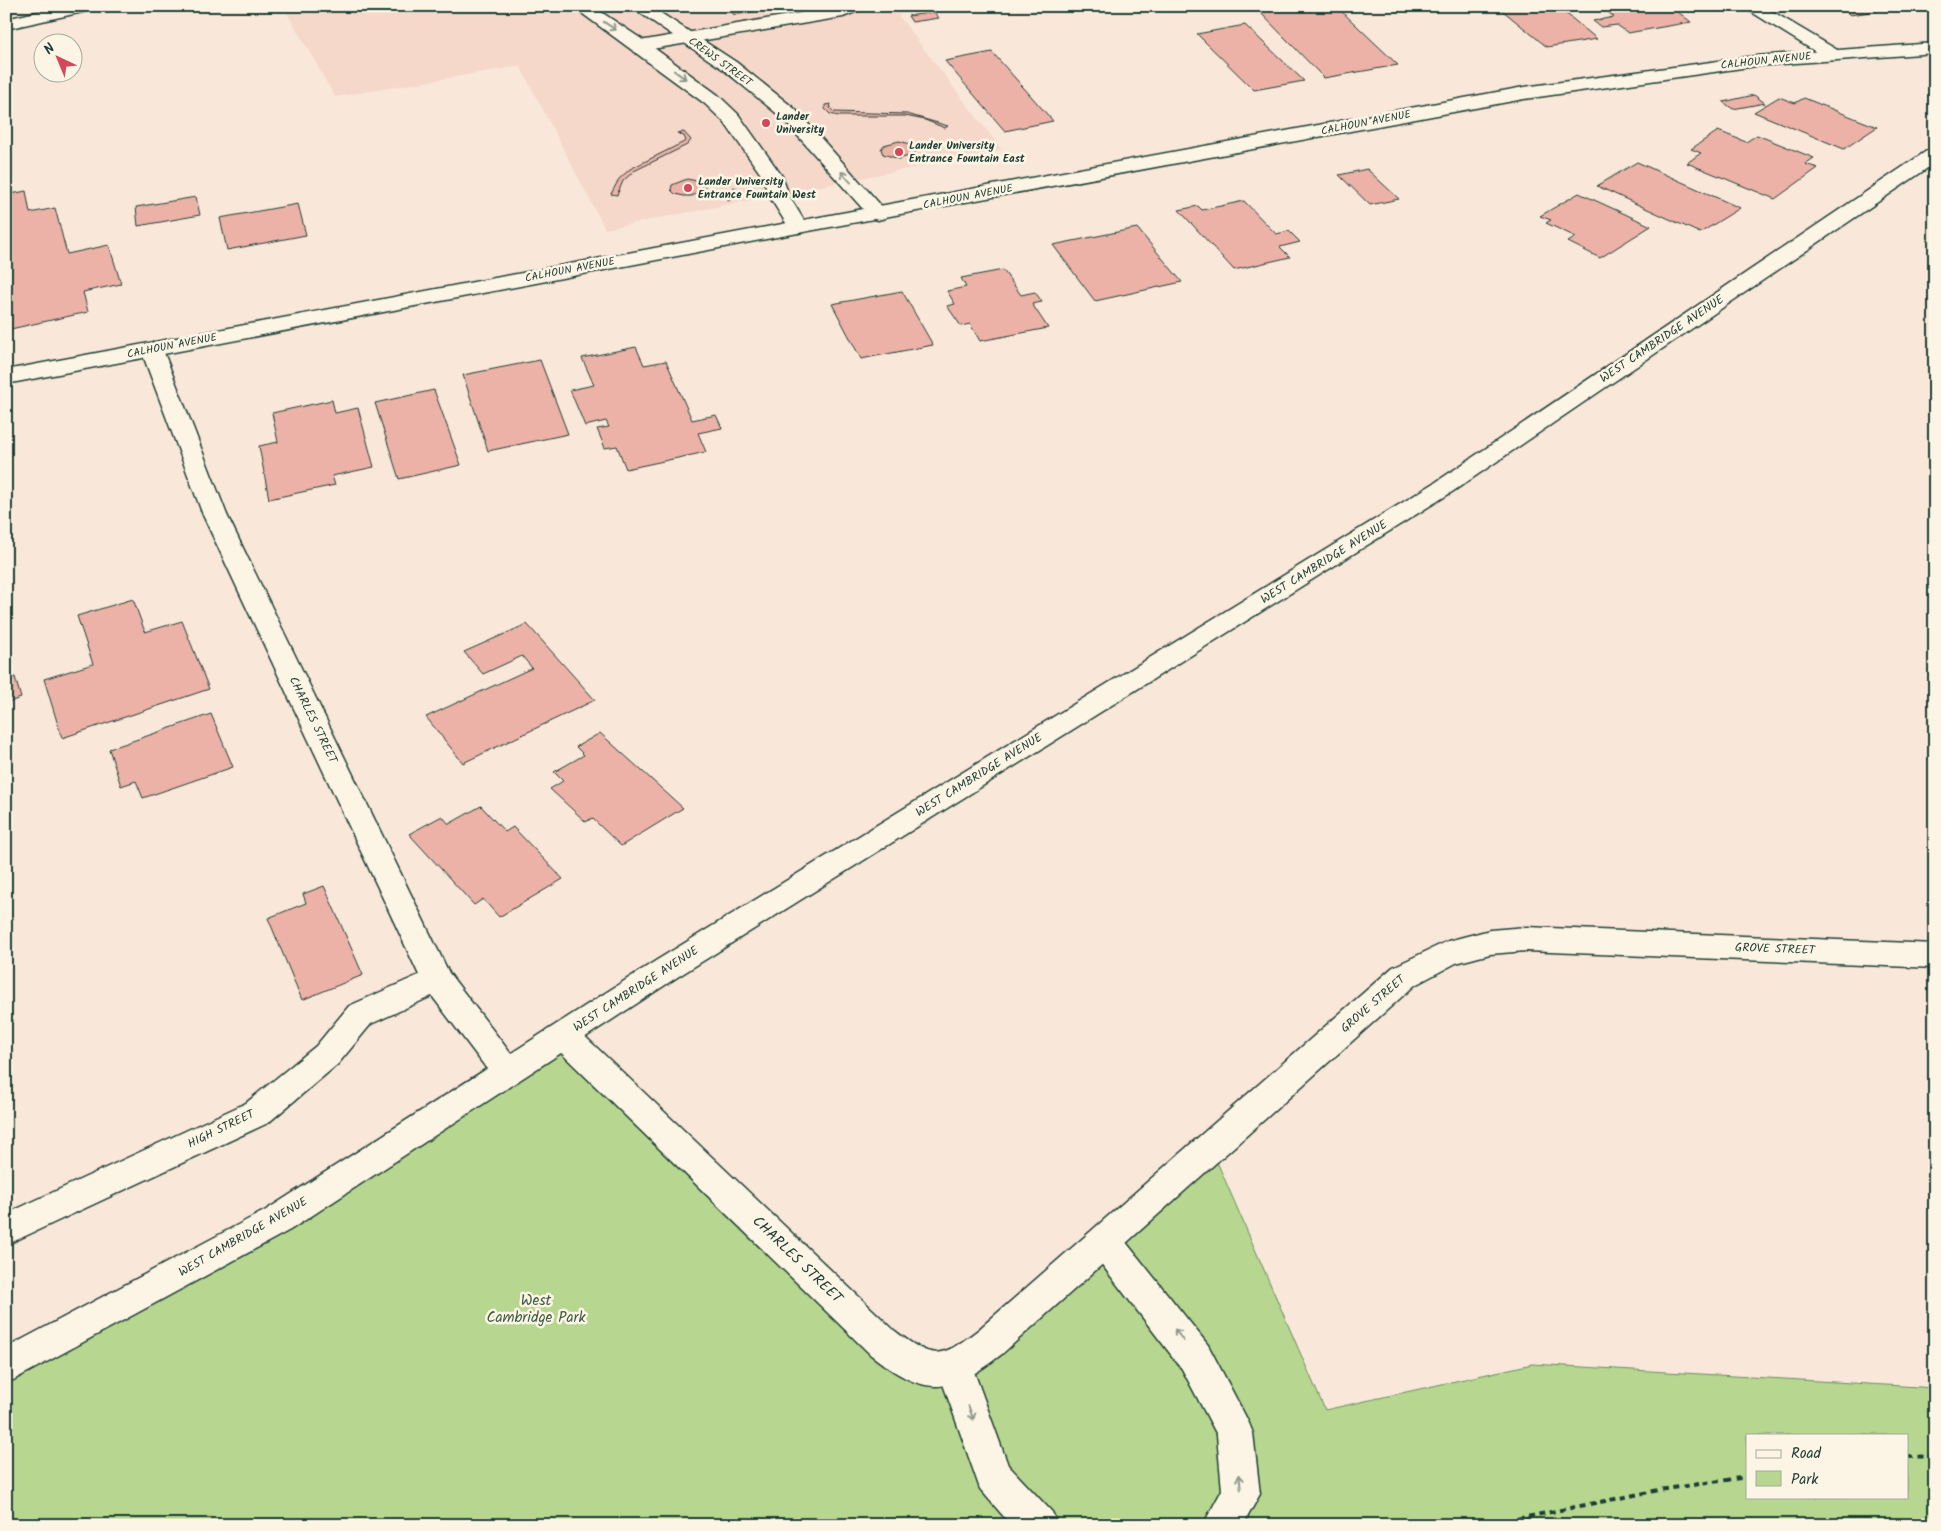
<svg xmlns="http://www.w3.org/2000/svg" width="1941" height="1531" font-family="Kalam,sans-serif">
<rect width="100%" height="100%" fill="#f9e8d9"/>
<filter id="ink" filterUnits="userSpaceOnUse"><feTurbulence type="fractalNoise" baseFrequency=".02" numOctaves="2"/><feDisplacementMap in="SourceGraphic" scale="10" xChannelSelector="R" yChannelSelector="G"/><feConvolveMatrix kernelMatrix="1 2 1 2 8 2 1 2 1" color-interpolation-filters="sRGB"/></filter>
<g filter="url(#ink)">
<path fill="#f5d8ca" d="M283,6H951L898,15L1002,150L605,229L520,66L335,97Z"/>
<path fill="#b7d790" stroke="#6b8a62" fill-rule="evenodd" d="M564,1036L883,1343L955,1367L1211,1148L1325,1410L1532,1364L1935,1388V1525H6V1367ZM1747,1435H1907V1497H1747Z"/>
<g fill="#ecb2a8" stroke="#1f3d34">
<path d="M728,6H789L734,15Z"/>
<path d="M1254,6H1336L1398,65L1324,78Z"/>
<path d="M1497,6H1557L1597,39L1547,47Z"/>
<path d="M1600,6H1670L1691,22L1628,33L1617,25L1601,27L1593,21L1614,17Z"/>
<path d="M1807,6H1870L1877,11L1850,15L1841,7L1813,11Z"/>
<path d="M934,12L939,18L912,22L908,16Z"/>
<path d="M1245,25L1304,81L1254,90L1197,34Z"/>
<path d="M992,52L1053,121L1005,131L945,61Z"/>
<path d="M1754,95L1765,103L1733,109L1723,102Z"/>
<path d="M1779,97L1795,103L1804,98L1877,127L1844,149L1754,112Z"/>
<path d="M831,104L830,108L834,112L907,114L948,126L945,128L925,120L905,116H839L830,114L825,109V105Z"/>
<path d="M1718,131L1746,142L1757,135L1814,158L1805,164L1818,168L1775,199L1687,163L1701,153L1691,149Z"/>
<path d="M684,132L691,140L687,145L634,171L623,181L617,195L611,194L619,179L630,169L686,141L684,136L677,133Z"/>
<path d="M899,141L914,145L917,149L915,154L899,159L883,154L881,149L884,145Z"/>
<path d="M1637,162L1740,208L1700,233L1597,186Z"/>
<path d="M1367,169L1399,199L1370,205L1339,175Z"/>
<path d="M687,179L702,182L705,186L704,190L692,196H684L675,194L671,190L672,185Z"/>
<path d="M26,191L30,213L55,208L67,254L109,245L121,284L83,292L88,312L6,330V195Z"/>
<path d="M1579,193L1651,226L1600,258L1568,242L1576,237L1546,223L1551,220L1540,216Z"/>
<path d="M196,197L200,215L138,226L136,207Z"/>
<path d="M1244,201L1276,234L1289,231L1300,242L1280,247L1290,257L1234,270L1179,210L1198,206L1202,210Z"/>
<path d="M298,204L306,235L227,250L220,218Z"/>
<path d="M1137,228L1182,282L1095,301L1053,245Z"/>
<path d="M1003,270L1021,295L1035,292L1042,302L1032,304L1048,328L980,341L970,324L961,326L947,306L955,304L947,291L966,287L961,278Z"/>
<path d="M902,291L933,345L861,359L832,304Z"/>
<path d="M636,347L644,365L666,361L692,420L716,415L722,428L698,433L706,452L626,469L617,446L605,448L597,429L609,427L606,421L585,426L570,390L594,385L582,358Z"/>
<path d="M540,360L568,434L488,451L463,375Z"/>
<path d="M434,390L461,465L399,479L375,403Z"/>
<path d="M332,400L335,413L358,408L374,467L332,476L335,485L269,499L259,446L278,442L272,413Z"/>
<path d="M133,599L145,632L182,621L209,689L62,738L44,679L93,664L77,616Z"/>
<path d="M527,624L595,700L463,763L426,717L532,668L522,656L483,674L464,652Z"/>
<path d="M15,677L21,698L6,703V679Z"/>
<path d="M211,714L233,767L143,798L136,781L121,786L109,749Z"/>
<path d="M600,733L683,808L621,846L592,818L586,822L550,789L563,781L554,772L584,755L576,747Z"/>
<path d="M481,806L505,832L513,827L563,879L499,917L483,899L474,905L409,834L442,816L449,824Z"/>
<path d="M324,886L363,975L302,1000L268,918L306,903L303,894Z"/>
</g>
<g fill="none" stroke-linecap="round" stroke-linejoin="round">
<g stroke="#1f3d34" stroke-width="3">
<g id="lane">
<path d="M841,6H862L860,10L843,17L640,51L634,50L631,46L634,42L640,41Z"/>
<path d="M1105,1227L1117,1231L1208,1345L1248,1421L1253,1433L1260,1494L1243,1525H1203L1222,1490L1217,1435L1182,1369L1093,1253L1088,1242L1093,1231Z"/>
<path d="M955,1350L968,1355L1008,1465L1052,1512L1058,1525H1011L980,1489L937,1367L942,1355Z"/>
</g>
</g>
<g stroke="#1f3d34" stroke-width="3">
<g id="street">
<path d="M62,6H94L92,10L6,29V19Z"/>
<path d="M572,6H592L646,42L718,95L738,114L782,176L789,196L808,227L805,231L798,233L791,231L769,196L762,176L724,122L704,103Z"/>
<path d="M630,6H650L736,62L795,109L885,210L888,214L885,218L878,220L871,218L781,117L724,70Z"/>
<path d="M1742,6H1763L1839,51L1842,55L1839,59H1827Z"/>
<path d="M152,343L160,345L163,350L227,515L449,973L518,1063L523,1072L518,1081L507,1085L496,1081L432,996L371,1024L338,1064L268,1123L6,1245V1214L246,1103L316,1046L349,1006L419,975L203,515L141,350L144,345Z"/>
<path d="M1526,927L1935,944V968L1526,951L1490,954L1456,963L1415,985L1002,1354C949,1395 926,1398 871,1355L553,1045L548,1036L553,1027L564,1023L575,1027L895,1331C934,1361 940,1359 978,1330L1393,967L1448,941L1490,930Z"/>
</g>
</g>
<g stroke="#1f3d34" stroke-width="3">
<path id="secondary" d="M1935,148V163L1452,492L679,976L290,1230L6,1384V1348L266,1210L657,960L1436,482L1928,150Z"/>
</g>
<g stroke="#1f3d34" stroke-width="3">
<path id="primary" d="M1935,43V53L1756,66L1524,99L798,233L6,384V370L798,221L1524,87L1756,56Z"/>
</g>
<path stroke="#1f3d34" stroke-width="2.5" stroke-dasharray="4 2.5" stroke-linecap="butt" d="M728,201L735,187"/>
<g stroke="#1f3d34" stroke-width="4" stroke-dasharray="6 4.5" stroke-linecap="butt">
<path d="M1907,1457L1935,1456"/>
<path d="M1527,1517L1530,1525"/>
<path d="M1487,1525L1659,1490L1747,1477"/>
</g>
<use href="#lane" fill="#fcf5e5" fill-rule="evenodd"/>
<use href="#street" fill="#fcf5e5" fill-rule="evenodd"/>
<use href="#secondary" fill="#fcf5e5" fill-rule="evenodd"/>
<use href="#primary" fill="#fcf5e5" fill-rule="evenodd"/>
</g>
<defs><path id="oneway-shaft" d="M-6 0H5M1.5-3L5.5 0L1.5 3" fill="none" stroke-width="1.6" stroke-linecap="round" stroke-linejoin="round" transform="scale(1.25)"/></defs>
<g stroke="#8e998c">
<use href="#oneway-shaft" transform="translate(610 26) rotate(33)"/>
<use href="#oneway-shaft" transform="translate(680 75) rotate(36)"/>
<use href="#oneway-shaft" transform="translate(846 177) rotate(-132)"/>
<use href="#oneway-shaft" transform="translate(1179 1335) rotate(-127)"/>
<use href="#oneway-shaft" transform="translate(971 1413) rotate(71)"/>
<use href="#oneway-shaft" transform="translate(1240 1482) rotate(-96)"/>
</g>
</g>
<g fill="#d1495b" stroke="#fcf5e5" stroke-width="2">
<circle cx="766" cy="123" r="5"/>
<circle cx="899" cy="152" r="5"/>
<circle cx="688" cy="188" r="5"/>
</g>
<g text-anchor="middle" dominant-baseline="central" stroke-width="5" stroke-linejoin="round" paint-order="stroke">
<g font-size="11" fill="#1f3d34" stroke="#fcf5e5">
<text transform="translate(1766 61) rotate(-6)">CALHOUN AVENUE</text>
<text transform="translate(720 62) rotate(36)">CREWS STREET</text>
<text transform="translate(1366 123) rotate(-11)">CALHOUN AVENUE</text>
<text transform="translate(968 197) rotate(-11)">CALHOUN AVENUE</text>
<text transform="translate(570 270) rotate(-11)">CALHOUN AVENUE</text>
<text transform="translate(172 346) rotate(-11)">CALHOUN AVENUE</text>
</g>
<g font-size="11" font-weight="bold" fill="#1f3d34" stroke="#fcf5e5" text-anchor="start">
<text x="776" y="117">Lander<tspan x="776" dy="13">University</tspan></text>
<text x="909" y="146">Lander University<tspan x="909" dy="13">Entrance Fountain East</tspan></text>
<text x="698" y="182">Lander University<tspan x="698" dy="13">Entrance Fountain West</tspan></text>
</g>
<g font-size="12" fill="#1f3d34" stroke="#fcf5e5">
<text transform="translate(1662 339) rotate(-34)">WEST CAMBRIDGE AVENUE</text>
<text transform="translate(1324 562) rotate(-32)">WEST CAMBRIDGE AVENUE</text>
<text transform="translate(313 720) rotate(64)">CHARLES STREET</text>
<text transform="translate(979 775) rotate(-32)">WEST CAMBRIDGE AVENUE</text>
<text transform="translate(1775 949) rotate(2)">GROVE STREET</text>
<text transform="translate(636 989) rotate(-33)">WEST CAMBRIDGE AVENUE</text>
<text transform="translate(1373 1004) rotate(-41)">GROVE STREET</text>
<text transform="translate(221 1129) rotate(-26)">HIGH STREET</text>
<text transform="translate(243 1237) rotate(-30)">WEST CAMBRIDGE AVENUE</text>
</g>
<g font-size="15" fill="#1f3d34" stroke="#fcf5e5">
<text transform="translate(797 1260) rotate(44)">CHARLES STREET</text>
</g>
<g font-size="15" fill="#3d5c46" stroke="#fcf5e5">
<text x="536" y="1301">West<tspan x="536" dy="17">Cambridge Park</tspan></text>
</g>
</g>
<rect width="1941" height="1531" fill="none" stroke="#fcf5e5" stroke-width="25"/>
<rect x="12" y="12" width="1916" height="1506" fill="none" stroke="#1f3d34" stroke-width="2" filter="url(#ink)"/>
<rect x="1746" y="1434" width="162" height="65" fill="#fcf5e5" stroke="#a4ab9e"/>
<rect x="1756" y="1450" width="25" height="8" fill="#fcf5e5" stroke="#a4ab9e"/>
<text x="1791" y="1458" font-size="15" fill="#1f3d34">Road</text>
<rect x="1756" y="1471" width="25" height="15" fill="#b7d790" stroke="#a4ab9e"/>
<text x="1791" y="1484" font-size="15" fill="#1f3d34">Park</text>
<g transform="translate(58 58) rotate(316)"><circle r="24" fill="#fcf5e5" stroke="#a4ab9e"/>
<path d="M0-4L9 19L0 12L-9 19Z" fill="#d1495b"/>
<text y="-8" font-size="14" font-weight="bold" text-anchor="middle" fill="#1f3d34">N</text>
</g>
</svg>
